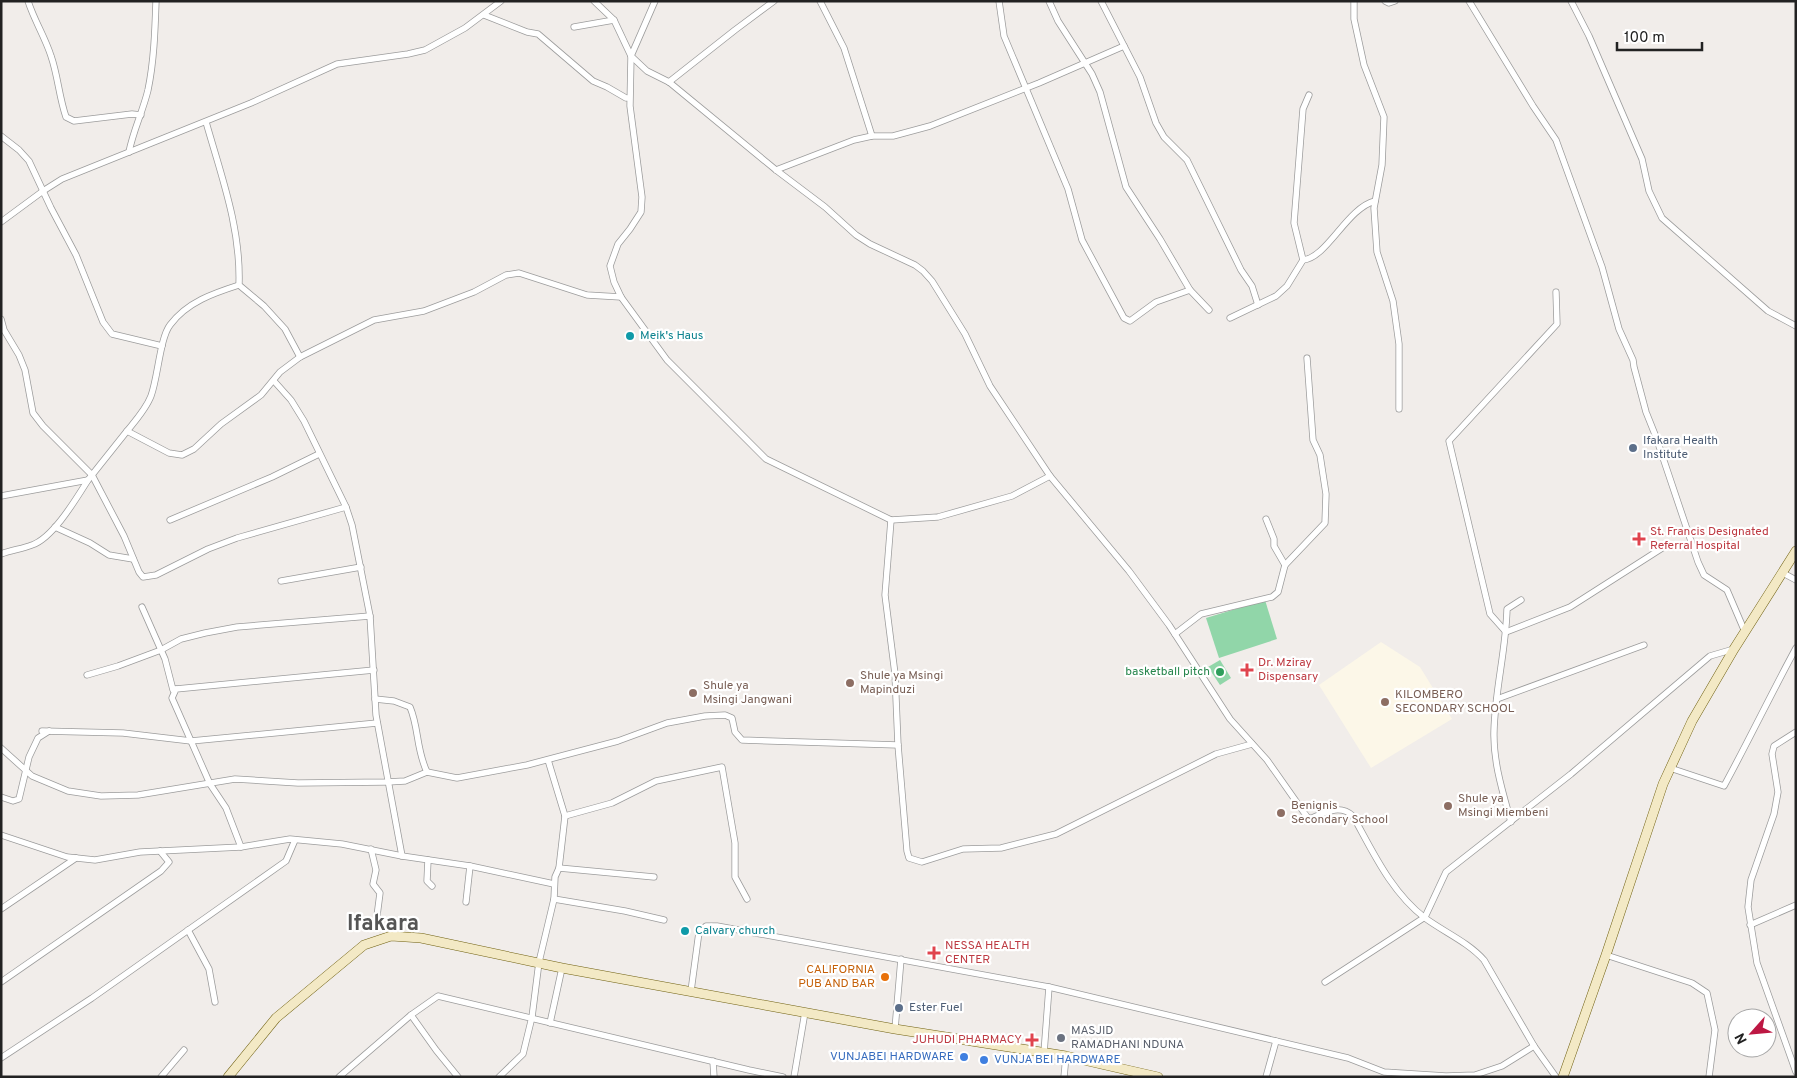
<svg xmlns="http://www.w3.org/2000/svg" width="1797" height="1078" font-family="Overpass,sans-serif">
<rect width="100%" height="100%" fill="#f1edea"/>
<path fill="#fcf7e8" d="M1381,642L1420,667L1452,719L1371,768L1319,685Z"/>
<g fill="#91d6a9">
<path d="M1265,600L1277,639L1219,658L1206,618Z"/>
<path d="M1220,660L1231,678L1220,685L1208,667Z"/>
</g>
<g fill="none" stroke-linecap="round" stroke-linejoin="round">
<g stroke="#9c9c9c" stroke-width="7">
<g id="street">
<path d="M28,1C34,20 45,37 51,56C58,76 59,97 66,117L74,121L132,114L141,115"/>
<path d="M594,1L614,20L631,56L647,71L669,82L776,170L825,207L856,235L870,244L915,265L923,271L932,281L965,334L990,386L1050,476L1129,571L1169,625L1230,719L1267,760L1305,814L1308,818H1312C1326,812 1340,804 1353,816C1373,852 1391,892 1425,918C1444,932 1468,942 1484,960L1534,1046L1556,1077"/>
<path d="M655,1L631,56L630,106L642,197L641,212L630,229L618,244L610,266L614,282L621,297L667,360L766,459L891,520L938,517L1012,496L1050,476"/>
<path d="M820,1L844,48L872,136"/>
<path d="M999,1L1004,36L1068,189L1082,240L1124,318L1130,321L1156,302L1190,290"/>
<path d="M1049,1L1058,21L1092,74L1100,92L1126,187L1160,239L1190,290L1209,310"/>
<path d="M1101,1L1140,77L1156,123L1164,137L1187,160L1241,270L1252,286L1258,305"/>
<path d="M1354,1V19L1364,65L1384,117L1382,165L1374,208L1377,252L1393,301L1399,344V409"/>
<path d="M1385,1L1389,3L1395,1"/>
<path d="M1469,1L1533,106L1556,140L1602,267L1619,329L1633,360L1634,367L1646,412L1656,437L1698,562L1704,575L1727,590L1745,632"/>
<path d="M1571,1L1589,36L1642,159L1649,191L1662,218L1768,311L1796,326"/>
<path d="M484,15L527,32L538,34L593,81L607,87L626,98H629"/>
<path d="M574,27L614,20"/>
<path d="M669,82L735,30L774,1"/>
<path d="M206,122C221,175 241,228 239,285L264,306L285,329L300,357"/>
<path d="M1,136L19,150L29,161L51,208L76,255L103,322L112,334L162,346"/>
<path d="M129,152C133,131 143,111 148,90C154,61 155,31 156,1"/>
<path d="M776,170L854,140L872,136H893L930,126L1039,83L1124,46"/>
<path d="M1,222L43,191L62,179L251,103L337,64L408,54L425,50L465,28L501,1"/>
<path d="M1303,260C1327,258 1347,208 1375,201"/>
<path d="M1556,292L1557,324L1449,441L1490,614L1506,632L1570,607L1667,545"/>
<path d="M1230,318L1276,296L1287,286L1303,260L1294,223L1303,109L1309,95"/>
<path d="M1,319L4,330L19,355L25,370L33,413L43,426L92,475L124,536L139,572L143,577L156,575L208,549L237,538L346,507"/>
<path d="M274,381L291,400L304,421L346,507L352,525L370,616L376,715L402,856"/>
<path d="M127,431C136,420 146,409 151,396C158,377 160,338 170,325C187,302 214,293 239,285"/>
<path d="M1,496L88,480L127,431L169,453L182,455L194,449L221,424L261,395L280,372L300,357L374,320L424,311L474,292L506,275L519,273L587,295L621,297"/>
<path d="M1266,519L1274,539V546L1285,565"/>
<path d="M170,520L272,477L319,454"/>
<path d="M891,520L885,595L895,674L898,745L907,851L909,858L922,862L963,849L1001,848L1056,834L1216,754L1252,744"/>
<path d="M55,527L90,543L109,555L133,559"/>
<path d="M1,554C11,550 22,549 32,545C53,538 76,499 88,480"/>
<path d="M1783,573L1796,580"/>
<path d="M281,581L361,567"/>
<path d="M142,607L165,659L173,690L176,689"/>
<path d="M1175,634L1201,614L1272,597L1278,592L1285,565L1325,523L1326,494L1320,455L1313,440L1307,358"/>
<path d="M87,675L118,666L161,650L181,639L205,633L237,627L370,616"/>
<path d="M375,699L394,701L410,707C419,728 416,749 427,772"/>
<path d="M1497,699L1644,645"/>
<path d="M42,731L123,733L191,741L377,723"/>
<path d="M1796,732L1774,746L1772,754L1778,792L1774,814L1751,880L1748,907L1757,963L1796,1072"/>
<path d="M1,748L32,776L68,791L101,796L138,795L235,779L298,783L387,782L405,781L427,772L457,778L527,765L618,741L667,723L705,716L725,715L732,718L735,732L742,740L898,745"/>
<path d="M1670,768L1724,786C1749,740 1771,694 1796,648"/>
<path d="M1,797L13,801L19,799L29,757L38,738L49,731"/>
<path d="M565,816L612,803L656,781L722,767L735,843V877L747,899"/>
<path d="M1511,822C1503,793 1493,762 1494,731C1495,690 1506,650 1507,609L1521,600"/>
<path d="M1,835L67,857L95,860L140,852L241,847L290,839L342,844L402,856L470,866L554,884"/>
<path d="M241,847L226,808L210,784L172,698L176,689L374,670"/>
<path d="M371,849L376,870L373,884L380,893L377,916"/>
<path d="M428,860L427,881L432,886"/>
<path d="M559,868L654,877"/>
<path d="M554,899L625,911L664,920"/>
<path d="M466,902L470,866"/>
<path d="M1,909L76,858"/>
<path d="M1750,925L1796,905"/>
<path d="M188,930L209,969L215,1002"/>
<path d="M1606,955L1692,983L1707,993L1715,1030L1709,1077"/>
<path d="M1,982L161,871L169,862L160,851"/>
<path d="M1325,982L1425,917L1446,872L1571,774L1710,656L1734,649"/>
<path d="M691,991L699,932L706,926H717L1049,987L1348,1058L1384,1072L1446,1076L1475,1075L1502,1066L1534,1046"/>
<path d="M411,1015L436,1050L458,1077"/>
<path d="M550,1023L562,968"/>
<path d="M895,1029L901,959"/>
<path d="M1044,1053L1049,987"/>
<path d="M1,1058L92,998L286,861L295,840"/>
<path d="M713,1061L714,1077"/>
<path d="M161,1077L184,1050"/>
<path d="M339,1077L411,1015L438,996L749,1070L783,1077"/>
<path d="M499,1077L523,1054L532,1017L539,962L554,899L555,877L559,868L565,816L548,760"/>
<path d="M794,1077L805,1012"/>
<path d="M1064,1077L1066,1056"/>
<path d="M1266,1077L1276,1041"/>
</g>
</g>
<g stroke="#706112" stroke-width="10">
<g id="secondary">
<path d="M228,1077L276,1018L364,945L391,936L421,938L562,968L895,1029L1066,1056L1158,1077"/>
<path d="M1563,1077L1606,955L1663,784L1692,721L1734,649L1796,551"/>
</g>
</g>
<use href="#street" stroke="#fff" stroke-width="5.5"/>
<use href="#secondary" stroke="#f3e9c5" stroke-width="9"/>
</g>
<g fill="#0f9aa8" stroke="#fff" stroke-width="2">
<circle cx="630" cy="336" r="5"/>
<circle cx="685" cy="931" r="5"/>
</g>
<g fill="#5c6f8a" stroke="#fff" stroke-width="2">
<circle cx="1633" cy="448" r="5"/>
<circle cx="899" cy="1008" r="5"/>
</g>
<g fill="#e0444e" stroke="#fff" stroke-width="2">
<path d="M1636.5 531.5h5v5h5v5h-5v5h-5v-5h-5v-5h5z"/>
<path d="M1244.5 662.5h5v5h5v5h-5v5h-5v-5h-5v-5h5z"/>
<path d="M931.5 945.5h5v5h5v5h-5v5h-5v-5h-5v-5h5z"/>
<path d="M1029.5 1032.5h5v5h5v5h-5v5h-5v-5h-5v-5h5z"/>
</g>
<circle fill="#2e9e5b" stroke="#fff" stroke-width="2" cx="1220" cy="672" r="5"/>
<g fill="#8d6e63" stroke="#fff" stroke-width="2">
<circle cx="850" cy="683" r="5"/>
<circle cx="693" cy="693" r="5"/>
<circle cx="1385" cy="702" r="5"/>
<circle cx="1448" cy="806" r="5"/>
<circle cx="1281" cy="813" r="5"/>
</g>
<circle fill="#e8710a" stroke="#fff" stroke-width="2" cx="885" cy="977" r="5"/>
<circle fill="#6b7280" stroke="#fff" stroke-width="2" cx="1061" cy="1038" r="5"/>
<g fill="#3f7fe0" stroke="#fff" stroke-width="2">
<circle cx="964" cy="1057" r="5"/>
<circle cx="984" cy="1060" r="5"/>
</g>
<g text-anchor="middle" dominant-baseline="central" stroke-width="4.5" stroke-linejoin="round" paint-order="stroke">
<g font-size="12" fill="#0d838f" stroke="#fff" text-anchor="start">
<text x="640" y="336">Meik's Haus</text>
<text x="695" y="931">Calvary church</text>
</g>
<g font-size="12" fill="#4e5e75" stroke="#fff" text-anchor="start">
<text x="1643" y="441">Ifakara Health<tspan x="1643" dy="14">Institute</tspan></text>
<text x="909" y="1008">Ester Fuel</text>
</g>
<g font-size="12" fill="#be3a42" stroke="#fff" text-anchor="start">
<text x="1650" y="532">St. Francis Designated<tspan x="1650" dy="14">Referral Hospital</tspan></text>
<text x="1258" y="663">Dr. Mziray<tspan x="1258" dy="14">Dispensary</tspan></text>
<text x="945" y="946">NESSA HEALTH<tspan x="945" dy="14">CENTER</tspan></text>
<text x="1022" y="1040" text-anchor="end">JUHUDI PHARMACY</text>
</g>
<g font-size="12" fill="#27864d" stroke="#fff" text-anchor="end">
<text x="1210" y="672">basketball pitch</text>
</g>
<g font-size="12" fill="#785e54" stroke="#fff" text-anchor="start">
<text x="860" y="676">Shule ya Msingi<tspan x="860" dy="14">Mapinduzi</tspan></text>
<text x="703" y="686">Shule ya<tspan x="703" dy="14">Msingi Jangwani</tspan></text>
<text x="1395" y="695">KILOMBERO<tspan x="1395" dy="14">SECONDARY SCHOOL</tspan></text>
<text x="1458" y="799">Shule ya<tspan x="1458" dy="14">Msingi Miembeni</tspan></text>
<text x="1291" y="806">Benignis<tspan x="1291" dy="14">Secondary School</tspan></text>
</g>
<g font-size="12" fill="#c56008" stroke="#fff" text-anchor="end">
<text x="875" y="970">CALIFORNIA<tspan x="875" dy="14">PUB AND BAR</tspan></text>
</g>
<g font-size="12" fill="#5b616d" stroke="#fff" text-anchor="start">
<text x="1071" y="1031">MASJID<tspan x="1071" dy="14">RAMADHANI NDUNA</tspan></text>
</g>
<g font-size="12" fill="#366cbe" stroke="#fff" text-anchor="end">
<text x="954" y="1057">VUNJABEI HARDWARE</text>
<text x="994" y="1060" text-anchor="start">VUNJA BEI HARDWARE</text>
</g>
<g font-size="22" font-weight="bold" fill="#555" stroke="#fff">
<text x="383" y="924">Ifakara</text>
</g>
</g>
<rect width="1797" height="1078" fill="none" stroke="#222222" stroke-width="5"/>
<g transform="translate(1752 1033) rotate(243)"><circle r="24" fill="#ffffff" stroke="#a7a7a7"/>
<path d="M0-4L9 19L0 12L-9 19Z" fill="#bd1743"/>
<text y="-8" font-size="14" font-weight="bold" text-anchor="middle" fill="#222222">N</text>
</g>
<path d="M1617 42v8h85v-8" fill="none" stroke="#222222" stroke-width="2.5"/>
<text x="1624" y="42" font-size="15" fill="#222222" stroke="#ffffff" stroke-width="4" paint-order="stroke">100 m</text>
</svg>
